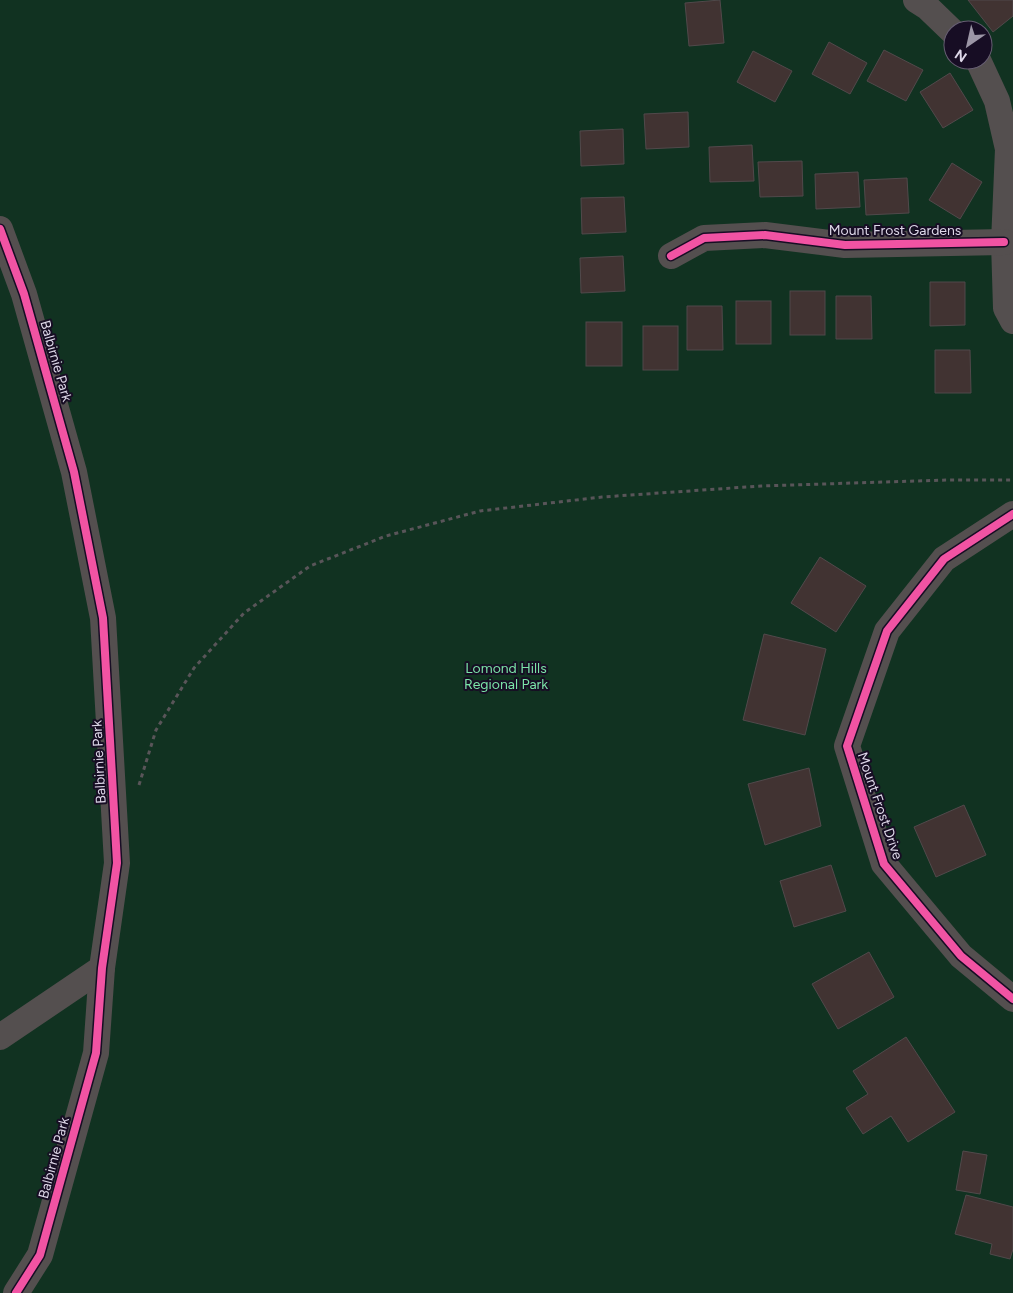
<svg xmlns="http://www.w3.org/2000/svg" width="1013" height="1293" font-family="Figtree,sans-serif">
<rect width="100%" height="100%" fill="#211c29"/>
<path fill="#113221" fill-rule="evenodd" d="M0,0H1013V1293H0ZM953,30H983V60H953Z"/>
<g fill="#413332" stroke="#51494b">
<path d="M720,0L724,43L689,46L685,3Z"/>
<path d="M968,0H1013V16L993,32Z"/>
<path d="M829,42L867,63L850,94L812,74Z"/>
<path d="M884,50L923,70L906,101L867,81Z"/>
<path d="M753,51L792,71L775,102L737,82Z"/>
<path d="M950,73L973,110L943,128L920,92Z"/>
<path d="M688,112L689,147L646,149L644,114Z"/>
<path d="M623,129L624,164L581,166L580,131Z"/>
<path d="M752,145L754,181L710,182L709,147Z"/>
<path d="M802,161L803,196L760,197L758,162Z"/>
<path d="M952,163L982,182L960,219L929,200Z"/>
<path d="M858,172L860,207L816,209L815,174Z"/>
<path d="M907,178L909,213L866,215L864,180Z"/>
<path d="M624,197L626,232L582,234L581,198Z"/>
<path d="M623,256L625,291L581,293L580,258Z"/>
<path d="M930,282H965V325L930,326Z"/>
<rect x="790" y="291" width="35" height="44"/>
<path d="M836,296H871L872,339H836Z"/>
<rect x="736" y="301" width="35" height="43"/>
<path d="M687,306H722L723,350H687Z"/>
<rect x="586" y="322" width="36" height="44"/>
<rect x="643" y="326" width="35" height="44"/>
<path d="M935,350H970L971,393H935Z"/>
<path d="M820,557L866,586L836,632L791,603Z"/>
<path d="M764,634L826,649L805,735L743,720Z"/>
<path d="M809,768L821,826L765,845L748,784Z"/>
<path d="M964,805L986,855L936,877L914,827Z"/>
<path d="M831,865L846,911L794,927L780,881Z"/>
<path d="M869,952L894,997L838,1029L812,984Z"/>
<path d="M906,1037L955,1112L908,1142L891,1116L863,1134L846,1108L868,1094L853,1071Z"/>
<path d="M963,1151L987,1155L980,1194L956,1190Z"/>
<path d="M966,1195L1013,1207V1249L1010,1259L990,1254L992,1244L955,1234Z"/>
</g>
<g fill="none" stroke-linecap="round" stroke-linejoin="round">
<path stroke="#595559" stroke-width="3" stroke-dasharray="4 4" stroke-linecap="butt" d="M139,785L156,730L194,668L244,613L310,566L386,536L480,511L602,497L761,486L946,480H1013"/>
<g stroke="#544f4f" stroke-width="26">
<path d="M916,0L927,7L953,32"/>
<path d="M978,60L997,101L1008,149L1004,242L1006,308L1013,321"/>
<path d="M0,229L24,294L74,472L103,618L117,863L102,968L96,1053L40,1255L16,1293"/>
<path d="M671,256L704,238L765,235L845,245L1004,242"/>
<path d="M1013,514L944,559L887,631L847,746L884,864L961,956L1013,999"/>
<path d="M0,1037L102,968"/>
</g>
<g stroke="#170d24" stroke-width="11">
<g id="cycleway">
<path d="M0,229L24,294L74,472L103,618L117,863L102,968L96,1053L40,1255L16,1293"/>
<path d="M671,256L704,238L765,235L845,245L1004,242"/>
<path d="M1013,514L944,559L887,631L847,746L884,864L961,956L1013,999"/>
</g>
</g>
<use href="#cycleway" stroke="#f153a3" stroke-width="8"/>
</g>
<g text-anchor="middle" dominant-baseline="central" stroke-width="4" stroke-linejoin="round" paint-order="stroke">
<g font-size="14" fill="#ded8e9" stroke="#170d24">
<text x="895" y="230">Mount Frost Gardens</text>
<text transform="translate(56 361) rotate(74)">Balbirnie Park</text>
<text transform="translate(99 762) rotate(-93)">Balbirnie Park</text>
<text transform="translate(880 806) rotate(71)">Mount Frost Drive</text>
<text transform="translate(54 1158) rotate(-75)">Balbirnie Park</text>
</g>
<g font-size="14" fill="#7be4a8" stroke="#170d24">
<text x="506" y="668">Lomond Hills<tspan x="506" dy="16">Regional Park</tspan></text>
</g>
</g>
<g transform="translate(968 45) rotate(214)"><circle r="24" fill="#170d24" stroke="#675e73"/>
<path d="M0-4L9 19L0 12L-9 19Z" fill="#9c96a6"/>
<text y="-8" font-size="14" font-weight="bold" text-anchor="middle" fill="#ded8e9">N</text>
</g>
</svg>
